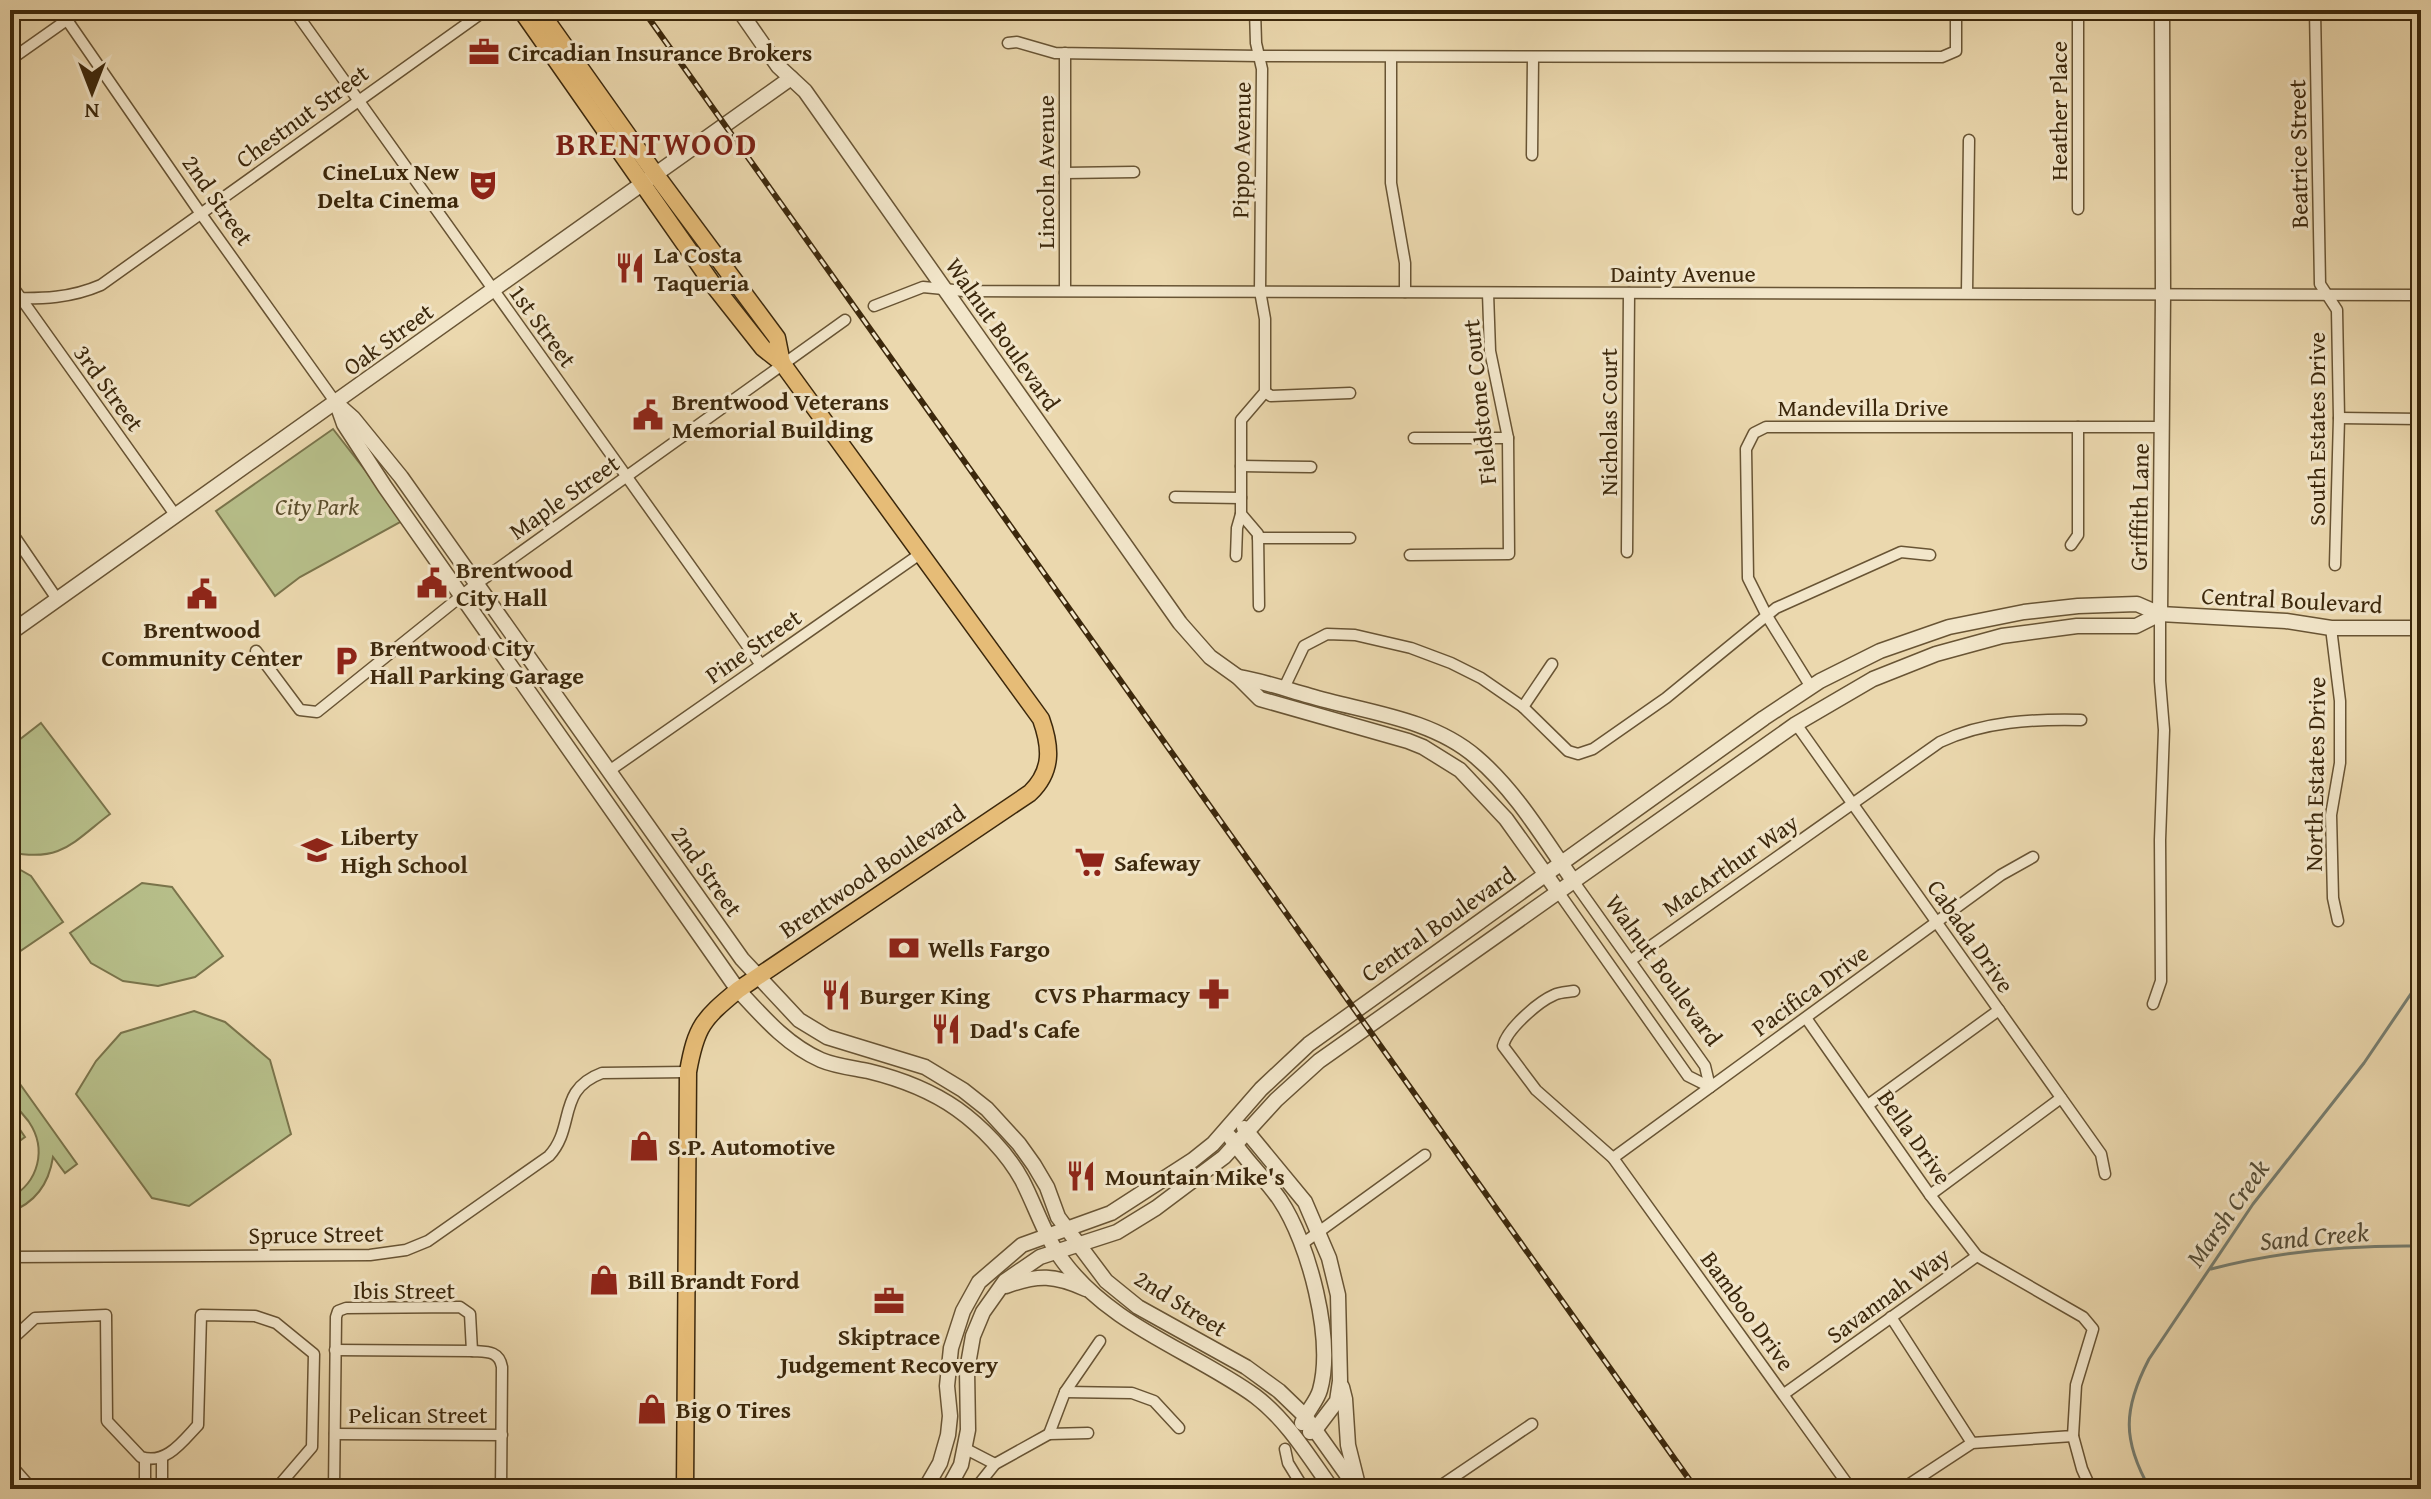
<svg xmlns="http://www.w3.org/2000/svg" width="2431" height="1499" font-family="'Gentium Book Plus',serif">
<rect width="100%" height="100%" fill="#ebd8ae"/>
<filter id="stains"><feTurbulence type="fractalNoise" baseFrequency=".0025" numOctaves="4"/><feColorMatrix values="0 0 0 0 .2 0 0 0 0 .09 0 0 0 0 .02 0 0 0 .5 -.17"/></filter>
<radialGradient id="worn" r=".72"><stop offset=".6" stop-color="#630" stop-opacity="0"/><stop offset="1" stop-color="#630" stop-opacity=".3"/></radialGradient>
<g fill="#b7bf8a" stroke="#7a744b" stroke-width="2">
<path d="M333,429L404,520L300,577L275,596L216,511Z"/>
<path d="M41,723L110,814C73,842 61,863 10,852V747Z"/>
<path d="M10,864L31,876L63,922L10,958Z"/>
<path d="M142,883L172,887L223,956L195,977L158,986L123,981L91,963L70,933Z"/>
<path d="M194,1011L225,1022L270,1060L291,1134L189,1206L152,1198L76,1094L96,1061L121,1033Z"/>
<path d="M10,1070L77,1164L65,1173L53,1157C49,1183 35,1203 10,1212V1198C39,1182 47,1149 29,1122C23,1114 13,1104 10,1096C8,1089 10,1077 10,1070Z"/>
<path d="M10,1115L25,1137L10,1148Z"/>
</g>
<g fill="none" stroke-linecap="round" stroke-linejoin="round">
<g stroke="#767e71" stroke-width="3">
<path d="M2211,1269C2279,1251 2350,1245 2421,1246"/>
<path d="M2150,1489C2122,1440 2123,1409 2149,1359L2253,1204L2364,1063L2421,979"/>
</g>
<g stroke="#685434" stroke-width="13">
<g id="minor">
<path d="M294,10L761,665"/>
<path d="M1255,10L1256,43L1262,69L1260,291L1265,319V392L1241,420V514L1258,534L1259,606"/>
<path d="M2078,10V209"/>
<path d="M2315,10L2320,284L2337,310L2339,418L2335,565"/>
<path d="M2078,12L2097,10"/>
<path d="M67,20L201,214L336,403"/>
<path d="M1008,43L1017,42L1055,53L1259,56L1942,57L1956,51V10"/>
<path d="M1065,53V290"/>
<path d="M1391,57V183L1405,263V292"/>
<path d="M10,60L81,10"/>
<path d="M1532,155L1533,58"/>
<path d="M1065,173L1134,172"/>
<path d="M10,283L176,516"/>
<path d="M1967,293L1969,140"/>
<path d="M10,298C43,299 71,298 101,285L486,10"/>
<path d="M874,306L923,287L964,291L2421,295"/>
<path d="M1265,392L1271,396L1350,393"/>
<path d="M2339,418L2421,419"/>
<path d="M1414,438H1508"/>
<path d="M1241,466L1311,467"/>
<path d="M1175,497L1241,498"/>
<path d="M10,530L57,599"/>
<path d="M1258,538H1350"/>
<path d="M2071,545L2078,535V427"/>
<path d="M1627,552L1629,293"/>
<path d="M1410,555L1509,554L1508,438L1490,351L1488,293"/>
<path d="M1236,556L1237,528L1241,514"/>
<path d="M2331,628L2340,701V763L2331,815L2333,898L2338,921"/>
<path d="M256,651L300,710L317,712L475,585L845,320"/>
<path d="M1811,687L1767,616L1748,578L1746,449L1754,433L1766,427H2162"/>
<path d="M1284,688L1304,646L1327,634L1355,635L1411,648L1451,663L1481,678L1523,707L1568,751L1578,754L1593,749L1666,698L1776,608L1901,552L1930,555"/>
<path d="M1523,707L1552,664"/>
<path d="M1796,724L2101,1154L2105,1174"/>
<path d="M609,771L920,554"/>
<path d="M1574,882L1705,1066L1710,1087"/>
<path d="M1559,893L1688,1076L1710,1087"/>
<path d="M1631,960L1940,742C1984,721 2033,719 2081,720"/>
<path d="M1574,991C1568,992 1559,992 1554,995C1538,1002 1507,1029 1503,1046L1536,1090L1613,1158L1851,1489"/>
<path d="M2153,1004L2161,981L2160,840L2164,730L2160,681V614"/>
<path d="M1806,1018L1930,1195L1977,1256L2083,1317L2093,1329L2076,1385L2073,1436L1972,1443L1902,1489"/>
<path d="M1868,1105L1999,1010"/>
<path d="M1613,1158L2001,875L2033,857"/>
<path d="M1930,1195L2061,1098"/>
<path d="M1302,1244L1425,1155"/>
<path d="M10,1257L370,1255L406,1250L428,1241L549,1156C576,1127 556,1090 602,1073L688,1072"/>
<path d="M1891,1317L1972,1443"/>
<path d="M10,1341L35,1318L106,1315L107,1421L141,1457C166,1465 182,1442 198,1425L201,1315L255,1316L276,1323L314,1354L312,1447L276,1489"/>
<path d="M335,1350L472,1351C486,1352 499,1350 502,1367L501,1489"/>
<path d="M1065,1392L1132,1393L1154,1401L1179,1428"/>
<path d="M1784,1394L1977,1256"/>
<path d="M335,1434L502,1435"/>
<path d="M1049,1434L1065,1392L1100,1341"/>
<path d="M2073,1436L2082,1469L2091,1489"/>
<path d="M964,1448L995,1464"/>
<path d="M1285,1449L1288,1463L1304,1489"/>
<path d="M10,1464L32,1489"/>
<path d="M145,1489V1459"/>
<path d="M162,1489V1458"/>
<path d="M334,1489L336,1317L338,1311L346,1308L460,1307L470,1314L472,1351"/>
<path d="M975,1489L995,1464L1049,1434L1088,1433"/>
<path d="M1436,1489L1532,1424"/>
</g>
</g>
<g stroke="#685434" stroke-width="17">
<g id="tertiary">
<path d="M739,10L778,66L805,91L1180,623L1210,657L1238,677L1260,699L1408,741L1423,747L1460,770L1506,819L1559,893"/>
<path d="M336,403L353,418L401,477L742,959L799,1020L827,1037L925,1067L963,1090L987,1109L1019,1144L1034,1165L1047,1187L1058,1217L1106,1281L1138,1307L1246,1367L1279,1391L1305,1416L1357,1489"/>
<path d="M338,407L344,424L385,487L738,990C763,1017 787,1045 821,1060C835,1066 853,1068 868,1071C901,1079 930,1090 957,1109C981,1126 1008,1154 1022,1180C1036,1207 1045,1237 1063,1261C1112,1327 1191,1350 1255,1396C1287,1420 1309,1457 1332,1489"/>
<path d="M2160,614L2163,295L2162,10"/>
<path d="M10,633L791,78"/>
<path d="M1238,677C1263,681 1285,689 1310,696C1364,712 1431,718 1476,757C1516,791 1544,839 1574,882"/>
<path d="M1244,1128L1305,1202L1329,1258L1338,1295L1340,1381L1337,1401L1315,1430L1310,1432"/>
<path d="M1230,1137C1245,1160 1265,1178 1280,1200C1309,1243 1334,1339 1320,1390C1317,1401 1307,1411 1302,1423"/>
<path d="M1006,1286C1038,1274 1055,1275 1086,1289"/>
<path d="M1342,1387L1345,1399L1348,1445L1357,1481"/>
<path d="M925,1489L940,1463L948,1435L950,1416L947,1386L951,1348L963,1311L979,1282L1022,1245L1111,1213L1193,1160L1213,1144L1261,1089L1309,1044L1764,718L1820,681L1880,651L1949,627L2024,612L2078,606L2137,604L2160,614L2286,621L2331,628H2421"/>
<path d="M948,1489L961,1465L968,1430L967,1370L973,1336L983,1312L1005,1281L1040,1257L1117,1232L1156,1208L1224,1157L1276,1100L1319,1061L1796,724L1873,679L1936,654L2002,636L2077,626H2136L2160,614"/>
</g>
</g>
<g stroke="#3c280c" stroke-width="19">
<g id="primary">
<path d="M521,10L714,286L763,348L782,363L1041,719C1051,747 1053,771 1030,793L738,990C703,1019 696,1026 688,1072L685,1489"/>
<path d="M539,10L656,175L777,338L782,363"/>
</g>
</g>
<use href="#minor" stroke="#f2e6ca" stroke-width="10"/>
<use href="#tertiary" stroke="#f2e6ca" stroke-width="14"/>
<use href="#primary" stroke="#e6bc77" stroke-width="16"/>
<g stroke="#3c280c" stroke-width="6">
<path id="rail" d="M643,10L1696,1489"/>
</g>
<use href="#rail" stroke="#f2e6ca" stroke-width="3" stroke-dasharray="9" stroke-linecap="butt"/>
</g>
<defs>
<g id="office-bare" transform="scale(2.4)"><path d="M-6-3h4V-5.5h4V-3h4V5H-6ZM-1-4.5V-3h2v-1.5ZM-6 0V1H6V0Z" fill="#8f2418" stroke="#f2e6ca" stroke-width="2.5" paint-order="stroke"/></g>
<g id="theatre-bare" transform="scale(2.4)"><path d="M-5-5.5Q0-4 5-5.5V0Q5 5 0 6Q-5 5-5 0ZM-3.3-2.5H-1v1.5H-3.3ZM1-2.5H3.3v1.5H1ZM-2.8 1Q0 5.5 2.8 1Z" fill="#8f2418" stroke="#f2e6ca" stroke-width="2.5" paint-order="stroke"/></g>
<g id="restaurant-bare" transform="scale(2.4)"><path d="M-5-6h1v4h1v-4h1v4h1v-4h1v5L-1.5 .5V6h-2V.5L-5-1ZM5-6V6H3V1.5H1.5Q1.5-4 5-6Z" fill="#8f2418" stroke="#f2e6ca" stroke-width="2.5" paint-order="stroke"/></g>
<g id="civic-bare" transform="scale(2.4)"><path d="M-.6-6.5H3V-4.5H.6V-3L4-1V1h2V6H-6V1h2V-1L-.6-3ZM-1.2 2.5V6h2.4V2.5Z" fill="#8f2418" stroke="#f2e6ca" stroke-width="2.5" paint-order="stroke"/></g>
<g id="parking-bare" transform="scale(2.4)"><path d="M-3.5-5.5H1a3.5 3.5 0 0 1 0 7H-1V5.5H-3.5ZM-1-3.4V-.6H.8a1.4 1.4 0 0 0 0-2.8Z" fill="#8f2418" stroke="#f2e6ca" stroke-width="2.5" paint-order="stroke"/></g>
<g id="school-bare" transform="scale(2.4)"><path d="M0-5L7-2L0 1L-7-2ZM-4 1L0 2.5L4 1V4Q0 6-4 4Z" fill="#8f2418" stroke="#f2e6ca" stroke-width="2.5" paint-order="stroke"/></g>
<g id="supermarket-bare" transform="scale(2.4)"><path d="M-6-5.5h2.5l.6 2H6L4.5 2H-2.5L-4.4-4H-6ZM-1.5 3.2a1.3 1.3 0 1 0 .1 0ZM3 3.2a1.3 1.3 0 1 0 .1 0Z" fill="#8f2418" stroke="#f2e6ca" stroke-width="2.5" paint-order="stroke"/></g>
<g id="bank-bare" transform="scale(2.4)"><path d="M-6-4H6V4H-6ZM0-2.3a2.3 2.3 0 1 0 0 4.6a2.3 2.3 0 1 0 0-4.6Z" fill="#8f2418" stroke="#f2e6ca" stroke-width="2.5" paint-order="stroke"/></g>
<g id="pharmacy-bare" transform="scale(2.4)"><path d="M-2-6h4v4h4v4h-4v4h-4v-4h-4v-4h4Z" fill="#8f2418" stroke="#f2e6ca" stroke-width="2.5" paint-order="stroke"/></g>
<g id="shop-bare" transform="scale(2.4)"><path d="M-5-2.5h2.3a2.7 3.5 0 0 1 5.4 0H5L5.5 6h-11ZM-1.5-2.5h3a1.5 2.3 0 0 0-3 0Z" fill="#8f2418" stroke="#f2e6ca" stroke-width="2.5" paint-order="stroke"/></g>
</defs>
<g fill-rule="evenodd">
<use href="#office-bare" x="484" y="52"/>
<use href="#theatre-bare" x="483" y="185"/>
<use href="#restaurant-bare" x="630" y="268"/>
<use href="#civic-bare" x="648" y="415"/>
<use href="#civic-bare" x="432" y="583"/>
<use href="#civic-bare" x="202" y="594"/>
<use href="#parking-bare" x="346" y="661"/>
<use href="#school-bare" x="317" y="850"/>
<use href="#supermarket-bare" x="1090" y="862"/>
<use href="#bank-bare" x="904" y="948"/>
<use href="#pharmacy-bare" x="1214" y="994"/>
<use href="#restaurant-bare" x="836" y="995"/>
<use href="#restaurant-bare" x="946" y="1029"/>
<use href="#shop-bare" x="644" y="1146"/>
<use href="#restaurant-bare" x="1081" y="1176"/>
<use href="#shop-bare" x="604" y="1280"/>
<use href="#office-bare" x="889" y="1301"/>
<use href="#shop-bare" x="652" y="1409"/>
</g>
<g text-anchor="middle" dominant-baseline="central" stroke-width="6" stroke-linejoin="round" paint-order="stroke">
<g font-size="24" font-weight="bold" fill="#3c280c" stroke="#f2e6ca" text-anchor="start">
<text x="508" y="52">Circadian Insurance Brokers</text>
<text x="459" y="171" text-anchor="end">CineLux New<tspan x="459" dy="28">Delta Cinema</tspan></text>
<text x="654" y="254">La Costa<tspan x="654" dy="28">Taqueria</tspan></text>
<text x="672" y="401">Brentwood Veterans<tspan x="672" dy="28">Memorial Building</tspan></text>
<text x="456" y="569">Brentwood<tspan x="456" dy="28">City Hall</tspan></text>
<text x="202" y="629" text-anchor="middle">Brentwood<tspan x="202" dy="28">Community Center</tspan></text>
<text x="370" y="647">Brentwood City<tspan x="370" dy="28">Hall Parking Garage</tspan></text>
<text x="341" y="836">Liberty<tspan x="341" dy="28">High School</tspan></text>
<text x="1114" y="862">Safeway</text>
<text x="928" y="948">Wells Fargo</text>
<text x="1190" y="994" text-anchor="end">CVS Pharmacy</text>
<text x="860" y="995">Burger King</text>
<text x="970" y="1029">Dad's Cafe</text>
<text x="668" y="1146">S.P. Automotive</text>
<text x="1105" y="1176">Mountain Mike's</text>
<text x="628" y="1280">Bill Brandt Ford</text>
<text x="889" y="1336" text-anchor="middle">Skiptrace<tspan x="889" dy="28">Judgement Recovery</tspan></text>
<text x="676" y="1409">Big O Tires</text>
</g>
<g font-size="24" fill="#3c280c" stroke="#f2e6ca">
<text transform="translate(2058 111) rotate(-90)">Heather Place</text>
<text transform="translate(302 116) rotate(-36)">Chestnut Street</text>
<text transform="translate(1241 150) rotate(-89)">Pippo Avenue</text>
<text transform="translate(2298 154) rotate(-91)">Beatrice Street</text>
<text transform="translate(1045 172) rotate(-90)">Lincoln Avenue</text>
<text transform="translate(218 200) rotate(55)">2nd Street</text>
<text x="1683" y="273">Dainty Avenue</text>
<text transform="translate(543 326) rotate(54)">1st Street</text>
<text transform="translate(1003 334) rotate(55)">Walnut Boulevard</text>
<text transform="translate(388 339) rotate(-36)">Oak Street</text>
<text transform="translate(109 388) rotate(54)">3rd Street</text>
<text transform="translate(1479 402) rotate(-96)">Fieldstone Court</text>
<text x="1863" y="407">Mandevilla Drive</text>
<text transform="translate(1608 422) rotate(-90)">Nicholas Court</text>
<text transform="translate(2316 429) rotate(-90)">South Estates Drive</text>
<text transform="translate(564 497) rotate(-35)">Maple Street</text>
<text transform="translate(2139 507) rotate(-89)">Griffith Lane</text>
<text transform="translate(2292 600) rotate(3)">Central Boulevard</text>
<text transform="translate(753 646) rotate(-35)">Pine Street</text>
<text transform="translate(2315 774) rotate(-89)">North Estates Drive</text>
<text transform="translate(1730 865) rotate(-35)">MacArthur Way</text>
<text transform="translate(707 871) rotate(55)">2nd Street</text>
<text transform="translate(872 871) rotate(-34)">Brentwood Boulevard</text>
<text transform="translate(1438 924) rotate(-35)">Central Boulevard</text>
<text transform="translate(1971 936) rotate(55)">Cabada Drive</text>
<text transform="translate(1664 970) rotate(54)">Walnut Boulevard</text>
<text transform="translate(1810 990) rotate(-36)">Pacifica Drive</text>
<text transform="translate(1915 1137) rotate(55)">Bella Drive</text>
<text transform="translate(316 1234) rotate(-1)">Spruce Street</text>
<text x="404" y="1290">Ibis Street</text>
<text transform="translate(1888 1295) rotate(-36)">Savannah Way</text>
<text transform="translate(1181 1303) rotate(32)">2nd Street</text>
<text transform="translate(1748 1311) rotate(54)">Bamboo Drive</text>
<text x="418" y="1414">Pelican Street</text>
</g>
<g font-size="24" font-style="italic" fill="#5b4e2c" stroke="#f2e6ca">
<text x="317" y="506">City Park</text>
</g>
<g font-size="26" font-style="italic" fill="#544c36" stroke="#f2e6ca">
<text transform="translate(2227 1213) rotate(-55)">Marsh Creek</text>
<text transform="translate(2314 1236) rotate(-5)">Sand Creek</text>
</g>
<g font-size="32" font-weight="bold" letter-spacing="2" fill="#7a1f14" stroke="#f2e6ca">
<text x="657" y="143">BRENTWOOD</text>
</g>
</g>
<rect width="2431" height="1499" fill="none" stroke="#ebd8ae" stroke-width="40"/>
<rect x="12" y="12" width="2407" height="1475" fill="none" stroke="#3c280c" stroke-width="4"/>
<rect x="20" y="20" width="2391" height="1459" fill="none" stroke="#3c280c" stroke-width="2"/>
<g transform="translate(92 92) rotate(180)" stroke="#f2e6ca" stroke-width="6" paint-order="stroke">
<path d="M0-6L14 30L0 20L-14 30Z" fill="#3c280c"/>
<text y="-12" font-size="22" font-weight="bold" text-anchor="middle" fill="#3c280c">N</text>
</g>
<rect width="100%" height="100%" filter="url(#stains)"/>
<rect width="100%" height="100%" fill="url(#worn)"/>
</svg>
